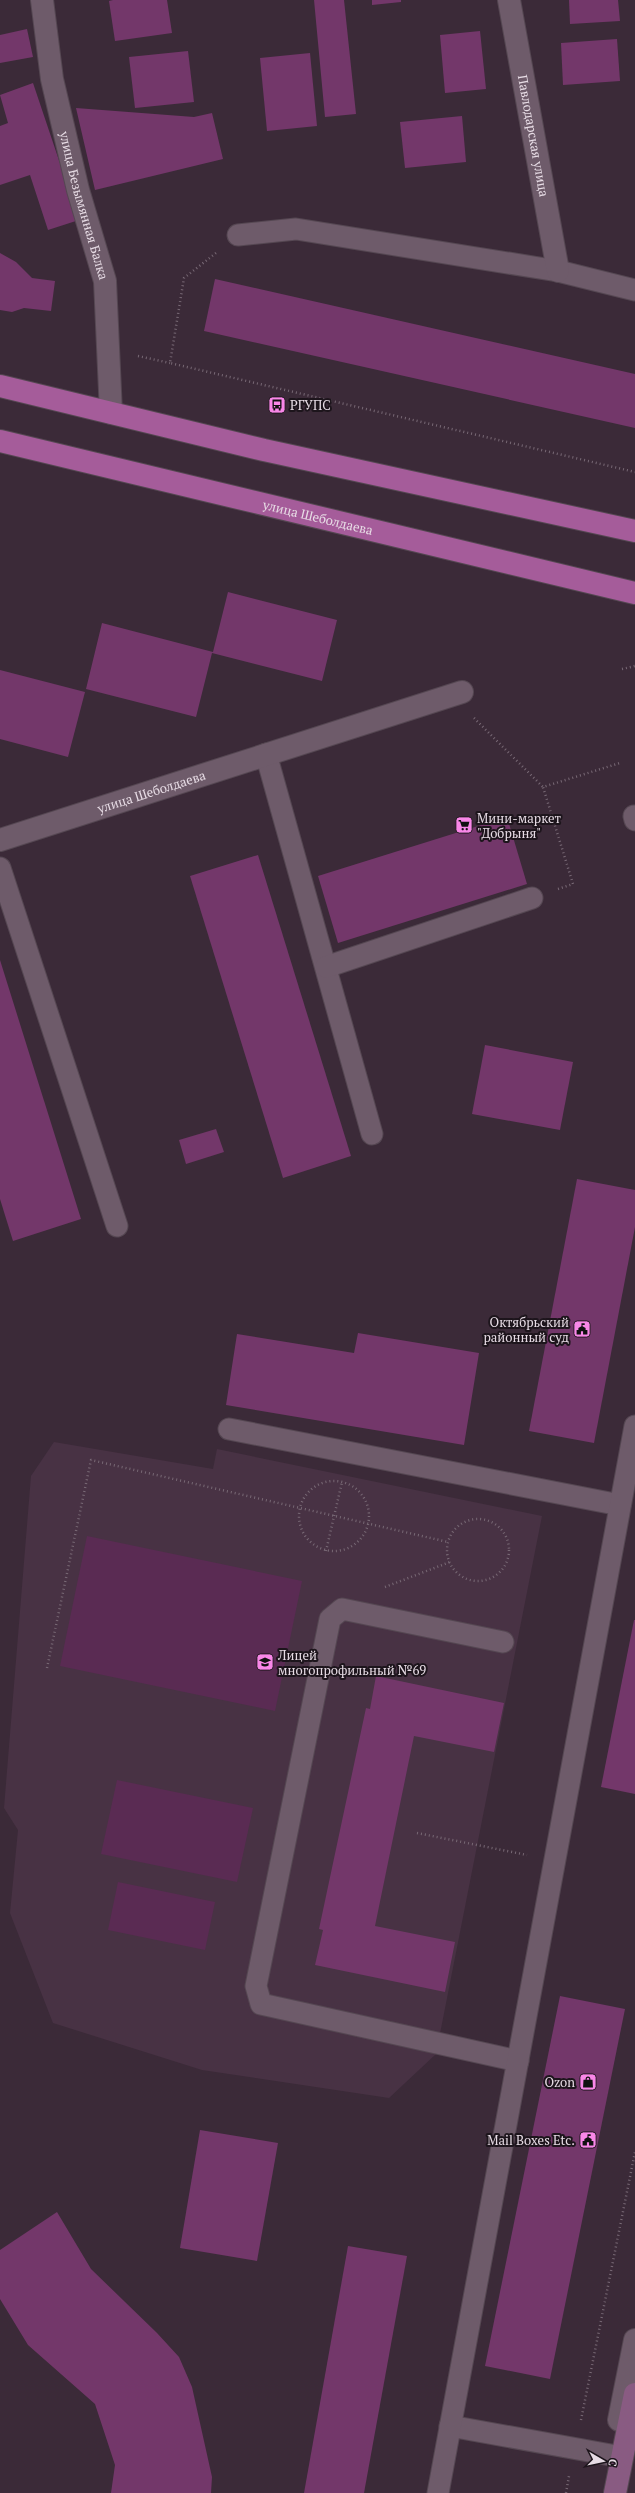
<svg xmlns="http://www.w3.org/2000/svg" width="635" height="2493" font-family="'PT Serif',serif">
<rect width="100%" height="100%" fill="#3b2a38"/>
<path fill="#483244" d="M54,1442L213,1469L217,1449L542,1516L436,2054L389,2098L202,2070L53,2023L10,1913L18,1830L4,1808L31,1476Z"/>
<g fill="#5a2b53">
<path d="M87,1536L302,1581L275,1711L60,1666Z"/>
<path d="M117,1780L253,1808L237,1882L101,1854Z"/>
<path d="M118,1882L215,1902L205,1950L108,1930Z"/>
</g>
<g fill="#73376a">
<path d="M113,0H167L172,33L115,41L109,1Z"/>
<path d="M314,0H344L356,114L325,117Z"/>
<path d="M372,0H401V2L372,5Z"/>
<path d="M569,0H618L620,21L570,24Z"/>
<path d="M27,29L33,57L0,63V35Z"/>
<path d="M480,31L486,89L445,93L440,35Z"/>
<path d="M617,39L620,81L563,85L561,43Z"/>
<path d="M188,51L194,102L135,108L129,57Z"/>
<path d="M310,53L317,126L267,131L260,58Z"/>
<path d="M33,83L79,220L48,230L30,175L0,185V126L8,123L0,95Z"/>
<path d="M76,108L194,117L212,113L223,159L95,190Z"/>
<path d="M462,116L466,162L405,168L400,122Z"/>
<path d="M0,253L16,262L32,278L55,281L51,311L24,308L12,312L0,310Z"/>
<path d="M215,279L635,374V428L204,331Z"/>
<path d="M228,592L337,620L322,681L212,653L196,717L86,689L102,623L213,652Z"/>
<path d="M0,670L85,692L68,757L0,739Z"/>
<path d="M507,817L527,884L338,943L318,876Z"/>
<path d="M258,855L351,1156L283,1178L190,876Z"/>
<path d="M0,960L81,1219L13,1241L0,1199Z"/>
<path d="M485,1045L573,1062L560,1130L472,1114Z"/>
<path d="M216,1129L224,1152L186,1164L179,1140Z"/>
<path d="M577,1179L635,1190V1227L594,1443L529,1431Z"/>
<path d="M358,1333L479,1353L464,1445L226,1405L237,1334L354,1353Z"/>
<path d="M634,1620H635V1794L601,1787Z"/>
<path d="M376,1676L504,1703L494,1752L414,1736L375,1926L455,1942L445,1992L315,1965L323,1930L319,1929L366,1708L370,1709Z"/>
<path d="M560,1996L625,2009L550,2379L485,2366Z"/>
<path d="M200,2130L278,2143L257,2261L180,2248Z"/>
<path d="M57,2212L91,2269L157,2333L179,2357L192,2387L212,2477L211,2493H111L115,2465L95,2404L28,2345L0,2299V2250Z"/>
<path d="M348,2246L407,2256L364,2493H304Z"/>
</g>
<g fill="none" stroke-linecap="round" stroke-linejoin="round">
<g stroke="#554752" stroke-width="23">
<g id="service">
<path d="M238,235L296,229L558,271L635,290"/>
<path d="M266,754L372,1134"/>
<path d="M634,816L635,820"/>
<path d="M0,868L117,1226"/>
<path d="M326,967L532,898"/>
<path d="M229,1429L620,1505"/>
<path d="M503,1642L342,1609L330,1619L256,1986L261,2004L518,2061"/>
<path d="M450,2426L622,2457"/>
<path d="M438,2493L635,1426"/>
</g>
</g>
<g stroke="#554752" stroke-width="24">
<g id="minor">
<path id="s1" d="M42,0L52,79L78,190L105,281L111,413"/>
<path id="s2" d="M509,0L558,271"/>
<path id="s3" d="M0,840L462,692"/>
<path d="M619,2420L635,2340"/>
</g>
</g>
<g stroke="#554752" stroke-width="24">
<path id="secondary" d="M615,2493L635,2394"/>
</g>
<g stroke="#554752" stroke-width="24">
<g id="primary">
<path d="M0,386L264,450L635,531"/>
<path id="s4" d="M0,441L635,593"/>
</g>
</g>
<g stroke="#786975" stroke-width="2.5" stroke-dasharray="1 3" stroke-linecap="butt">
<path d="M216,253L184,278L170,363L635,472"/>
<path d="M138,356L170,363"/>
<path d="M622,669L635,666"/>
<path d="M474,718L543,787"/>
<path d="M558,889L573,884L543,787L620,763"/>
<circle cx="334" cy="1516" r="35"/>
<circle cx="478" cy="1550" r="31"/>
<path d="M326,1551L342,1482"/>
<path d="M385,1587L450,1562"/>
<path d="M47,1668L91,1460L448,1542"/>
<path d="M417,1833L527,1855"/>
<path d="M581,2420L635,2152"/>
<path d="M566,2493L569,2476"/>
</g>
<use href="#service" stroke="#6e5b6a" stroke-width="21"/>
<use href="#minor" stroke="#6e5b6a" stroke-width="22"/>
<use href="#secondary" stroke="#895b82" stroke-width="22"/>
<use href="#primary" stroke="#a55c9a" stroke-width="22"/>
</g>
<defs>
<g id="bus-square" transform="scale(0.9)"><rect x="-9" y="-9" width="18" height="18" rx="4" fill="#f987e8" stroke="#1d151c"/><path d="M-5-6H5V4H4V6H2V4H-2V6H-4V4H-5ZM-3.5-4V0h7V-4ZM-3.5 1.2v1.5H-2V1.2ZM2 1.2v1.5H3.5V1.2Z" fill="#111"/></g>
<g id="supermarket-square" transform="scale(0.9)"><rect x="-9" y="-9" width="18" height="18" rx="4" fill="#f987e8" stroke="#1d151c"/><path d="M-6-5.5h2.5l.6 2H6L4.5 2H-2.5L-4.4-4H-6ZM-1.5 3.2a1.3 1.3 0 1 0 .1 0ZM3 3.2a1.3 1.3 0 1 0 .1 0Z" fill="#111"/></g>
<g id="civic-square" transform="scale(0.9)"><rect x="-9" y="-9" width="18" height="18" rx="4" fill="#f987e8" stroke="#1d151c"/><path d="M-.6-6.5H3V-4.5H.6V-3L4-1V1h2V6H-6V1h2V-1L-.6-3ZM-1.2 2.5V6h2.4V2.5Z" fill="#111"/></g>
<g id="school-square" transform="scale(0.9)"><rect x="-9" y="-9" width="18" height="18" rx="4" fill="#f987e8" stroke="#1d151c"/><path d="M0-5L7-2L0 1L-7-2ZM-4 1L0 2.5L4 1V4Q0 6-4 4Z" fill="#111"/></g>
<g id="shop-square" transform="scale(0.9)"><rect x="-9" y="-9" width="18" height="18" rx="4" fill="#f987e8" stroke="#1d151c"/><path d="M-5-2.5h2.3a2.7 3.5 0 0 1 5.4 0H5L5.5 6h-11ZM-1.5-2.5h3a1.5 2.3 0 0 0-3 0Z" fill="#111"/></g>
</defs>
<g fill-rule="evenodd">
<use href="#bus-square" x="277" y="405"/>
<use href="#supermarket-square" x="464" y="825"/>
<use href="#civic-square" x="582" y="1329"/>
<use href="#school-square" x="265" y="1662"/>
<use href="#shop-square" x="588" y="2082"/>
<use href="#civic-square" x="588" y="2140"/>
</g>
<g text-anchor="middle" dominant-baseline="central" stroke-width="4" stroke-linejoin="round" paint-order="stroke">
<g font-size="13" fill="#e7dce5" stroke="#1d151c">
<text stroke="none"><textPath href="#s2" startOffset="138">Павлодарская улица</textPath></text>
<text stroke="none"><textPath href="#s1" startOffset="210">улица Безымянная Балка</textPath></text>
<text stroke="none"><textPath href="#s4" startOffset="327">улица Шеболдаева</textPath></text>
<text stroke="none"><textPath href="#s3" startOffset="159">улица Шеболдаева</textPath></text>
</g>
<g font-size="13" fill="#e7dce5" stroke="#1d151c" text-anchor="start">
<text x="290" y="405">РГУПС</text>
<text x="477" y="818">Мини-маркет<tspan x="477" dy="15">"Добрыня"</tspan></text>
<text x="569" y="1322" text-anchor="end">Октябрьский<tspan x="569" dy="15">районный суд</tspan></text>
<text x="278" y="1655">Лицей<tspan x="278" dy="15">многопрофильный №69</tspan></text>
<text x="575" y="2082" text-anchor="end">Ozon</text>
<text x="575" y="2140" text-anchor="end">Mail Boxes Etc.</text>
</g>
</g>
<g transform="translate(603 2461) rotate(99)" stroke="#1d151c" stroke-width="3" paint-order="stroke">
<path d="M0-3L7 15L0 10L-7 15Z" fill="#e7dce5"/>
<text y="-6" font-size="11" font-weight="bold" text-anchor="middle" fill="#e7dce5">С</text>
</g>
</svg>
